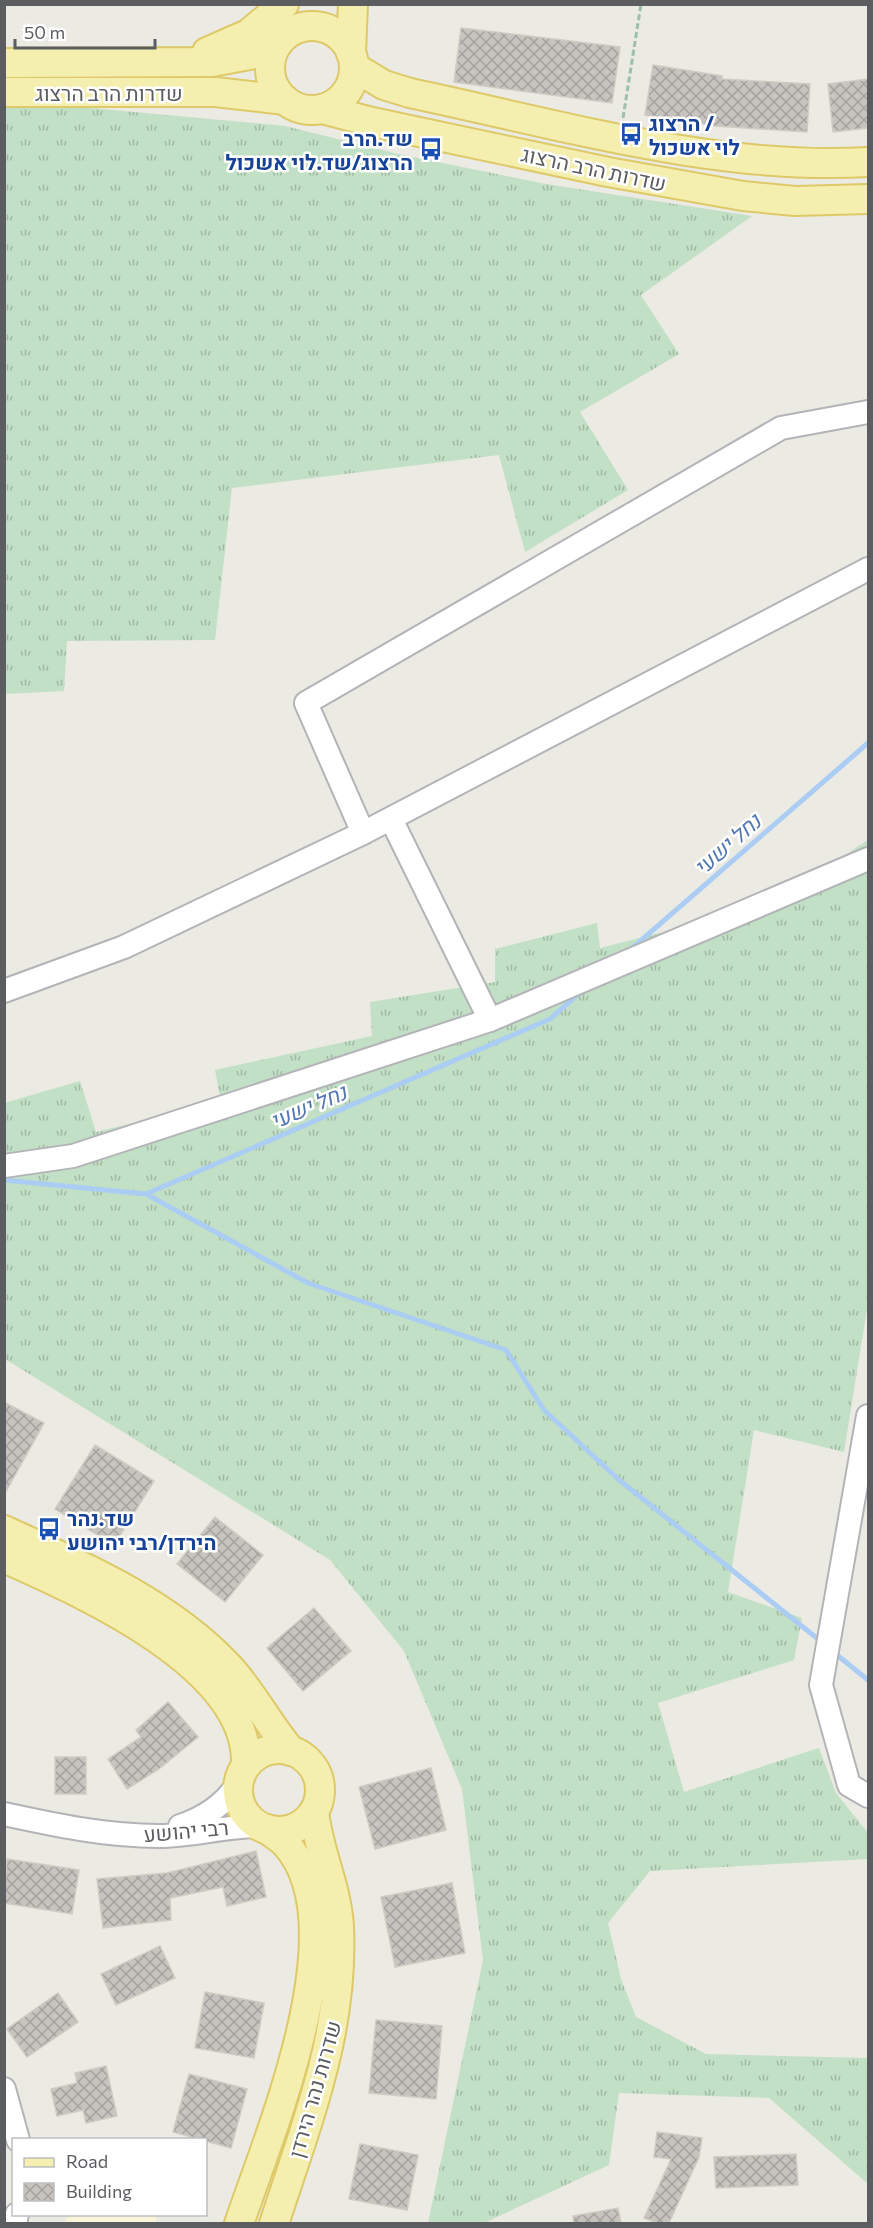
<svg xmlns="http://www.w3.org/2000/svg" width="873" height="2228" font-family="Commissioner,Heebo,sans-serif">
<defs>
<pattern id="grass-tufts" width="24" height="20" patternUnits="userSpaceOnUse" patternTransform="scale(1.5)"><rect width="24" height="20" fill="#c2e0c5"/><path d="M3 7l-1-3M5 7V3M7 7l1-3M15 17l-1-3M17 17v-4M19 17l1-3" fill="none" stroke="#a1b9a3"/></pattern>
<pattern id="building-cross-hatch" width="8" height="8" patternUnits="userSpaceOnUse" patternTransform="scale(1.5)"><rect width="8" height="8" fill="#c7c4bf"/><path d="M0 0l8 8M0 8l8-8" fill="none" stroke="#a5a29f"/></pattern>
</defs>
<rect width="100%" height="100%" fill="#ebeae3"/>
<path fill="#f9f5da" d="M68,2214H157V2215L155,2223H65Z"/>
<g fill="url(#grass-tufts)">
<path d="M5,107L91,108L285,126L394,153L546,184L752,216L641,295L679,354L580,412L628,490L525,552L499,455L232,488L215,640L67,641L64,691L5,694Z"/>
<path d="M868,840V1303L844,1452L754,1430L728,1592L802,1618L794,1660L658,1703L684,1792L819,1748L836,1793L868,1833V1859L650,1871L608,1923L621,1979L636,2017L706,2054L868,2058V2184L769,2098L619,2093L609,2165L484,2223H428L483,1960L462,1789L404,1651L330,1560L5,1359L4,1103L80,1081L96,1132L221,1102L215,1070L372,1036L370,1002L495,982V949L597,923L600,948L766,906Z"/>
</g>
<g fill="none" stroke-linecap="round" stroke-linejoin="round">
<g stroke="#abcdf3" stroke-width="5">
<path d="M630,950L868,743"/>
<path d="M4,1180L146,1194L550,1019L583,990"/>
<path d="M146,1194L308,1283L506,1350L544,1410L618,1479L823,1643"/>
<path d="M832,1651L868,1680"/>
</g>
</g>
<g fill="url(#building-cross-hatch)" stroke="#cfccc2" stroke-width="1.5">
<path d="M461,28L620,47L612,103L454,82Z"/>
<path d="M653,65L722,76V79L810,84L807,132L716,126L645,115Z"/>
<path d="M868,79V128L833,132L828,84Z"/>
<path d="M4,1402L44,1423L4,1495Z"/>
<path d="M95,1445L154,1481L114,1545L55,1509Z"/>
<path d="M215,1517L263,1555L225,1602L177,1564Z"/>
<path d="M314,1608L351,1651L303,1691L267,1648Z"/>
<path d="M168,1702L198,1737L159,1769L127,1789L108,1759L141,1737L136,1730Z"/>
<rect x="55" y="1757" width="31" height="37"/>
<path d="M431,1768L446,1830L375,1849L359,1787Z"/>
<path d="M256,1851L266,1897L227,1906L223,1887L170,1898L171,1920L103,1928L97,1879L167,1873Z"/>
<path d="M7,1859L79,1870L72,1914L4,1903Z"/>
<path d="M452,1883L465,1953L395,1967L381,1897Z"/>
<path d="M160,1946L175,1978L116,2005L101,1974Z"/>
<path d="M205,1992L264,2003L254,2058L195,2048Z"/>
<path d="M58,1993L78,2022L27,2057L7,2029Z"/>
<path d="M376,2020L442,2026L436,2099L369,2093Z"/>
<path d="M106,2066L117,2116L86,2123L83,2110L57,2116L51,2089L77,2083L75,2073Z"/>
<path d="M189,2074L247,2089L231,2148L173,2132Z"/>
<path d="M657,2132L702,2138L699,2157L669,2223H657L644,2218L671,2159L654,2157Z"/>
<path d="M360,2144L418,2155L407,2210L349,2199Z"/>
<path d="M796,2154L798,2185L716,2188L714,2157Z"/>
<path d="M618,2208L621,2223H574L573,2216Z"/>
</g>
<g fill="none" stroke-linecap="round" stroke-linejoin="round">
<g stroke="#b3b4b8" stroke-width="26">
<g id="minor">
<path d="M391,819L490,1020"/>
<path d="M363,833L306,703L781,428L868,412"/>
<path d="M4,991L124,947L363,833L868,569"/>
<path d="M4,1166L73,1156L490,1020L868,859"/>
<path d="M868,1416L821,1685L849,1785L868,1796"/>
<path d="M4,1814C55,1825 106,1836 159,1836C192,1836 225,1826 259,1826"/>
<path d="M180,1826C204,1818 223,1806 237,1785"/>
<path d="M4,2089L18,2140"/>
<path d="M15,2224L17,2214"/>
</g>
</g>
<g stroke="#dec969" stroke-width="32">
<g id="major">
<circle cx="312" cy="68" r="42"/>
<path d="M207,52L248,34L284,4"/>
<path d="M351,53L353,4"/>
<path d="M4,63L212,62L260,53L279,42"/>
<path d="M354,67L384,85L410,93C557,124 717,171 868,162"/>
<path d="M4,92H215L285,100"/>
<path d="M322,109L372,122L608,172L743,196L795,201L868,199"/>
<path d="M4,1530C83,1566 168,1602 229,1667C253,1693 268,1724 291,1751"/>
<path d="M4,1558C80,1592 250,1666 246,1765"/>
<circle cx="279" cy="1790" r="41"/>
<path d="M239,2224C269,2134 360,1924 285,1843C280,1838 273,1834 267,1829"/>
<path d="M274,2224C306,2124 344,2034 339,1927C337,1887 318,1851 314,1811"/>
</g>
</g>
<path stroke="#9cc0aa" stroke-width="3" stroke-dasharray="6 3" stroke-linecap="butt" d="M623,118L641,4"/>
<use href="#minor" stroke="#fff" stroke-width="22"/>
<use href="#major" stroke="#f4efaf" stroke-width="28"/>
</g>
<defs>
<g id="bus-bare" transform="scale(1.8)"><path d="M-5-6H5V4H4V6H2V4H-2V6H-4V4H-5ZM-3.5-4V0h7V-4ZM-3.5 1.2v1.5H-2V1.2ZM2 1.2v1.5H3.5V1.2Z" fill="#1a4fb4" stroke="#fff" stroke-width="2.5" paint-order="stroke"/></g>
</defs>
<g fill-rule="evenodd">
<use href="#bus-bare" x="631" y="134"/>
<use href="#bus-bare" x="431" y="149"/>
<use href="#bus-bare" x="49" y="1529"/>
</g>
<g text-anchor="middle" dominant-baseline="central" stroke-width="5" stroke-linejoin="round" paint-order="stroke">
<g font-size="21" fill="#5b5d61" stroke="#fff">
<text x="109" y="92">שדרות הרב הרצוג</text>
<text transform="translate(594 168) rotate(12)">שדרות הרב הרצוג</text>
<text transform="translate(186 1830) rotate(-5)">רבי יהושע</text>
<text transform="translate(314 2089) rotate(-74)">שדרות נהר הירדן</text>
</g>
<g font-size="21" font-weight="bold" fill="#164399" stroke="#fff" text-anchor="start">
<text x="649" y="122">הרצוג /<tspan x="649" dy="24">לוי אשכול</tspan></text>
<text x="413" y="137" text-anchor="end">שד.הרב<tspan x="413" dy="24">הרצוג/שד.לוי אשכול</tspan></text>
<text x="67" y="1517">שד.נהר<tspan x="67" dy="24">הירדן/רבי יהושע</tspan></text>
</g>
<g font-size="22" font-style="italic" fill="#5277b2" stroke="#fff">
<text transform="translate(727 844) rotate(-41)">נחל ישעי</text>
<text transform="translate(308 1106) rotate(-23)">נחל ישעי</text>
</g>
</g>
<rect width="873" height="2228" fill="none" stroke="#5b5d61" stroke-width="12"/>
<rect x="12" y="2138" width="195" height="78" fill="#ffffff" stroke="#bdbec0" stroke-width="1.5"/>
<rect x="24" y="2158" width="30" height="9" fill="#f4efaf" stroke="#bdbec0" stroke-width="1.5"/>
<text x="66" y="2168" font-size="18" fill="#5b5d61">Road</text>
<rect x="24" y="2183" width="30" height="18" fill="url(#building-cross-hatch)" stroke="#bdbec0" stroke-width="1.5"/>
<text x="66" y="2198" font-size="18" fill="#5b5d61">Building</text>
<path d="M15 39v9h140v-9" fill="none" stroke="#5b5d61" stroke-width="3"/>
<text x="24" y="39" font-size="18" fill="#5b5d61" stroke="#ffffff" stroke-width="4.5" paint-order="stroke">50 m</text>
</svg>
